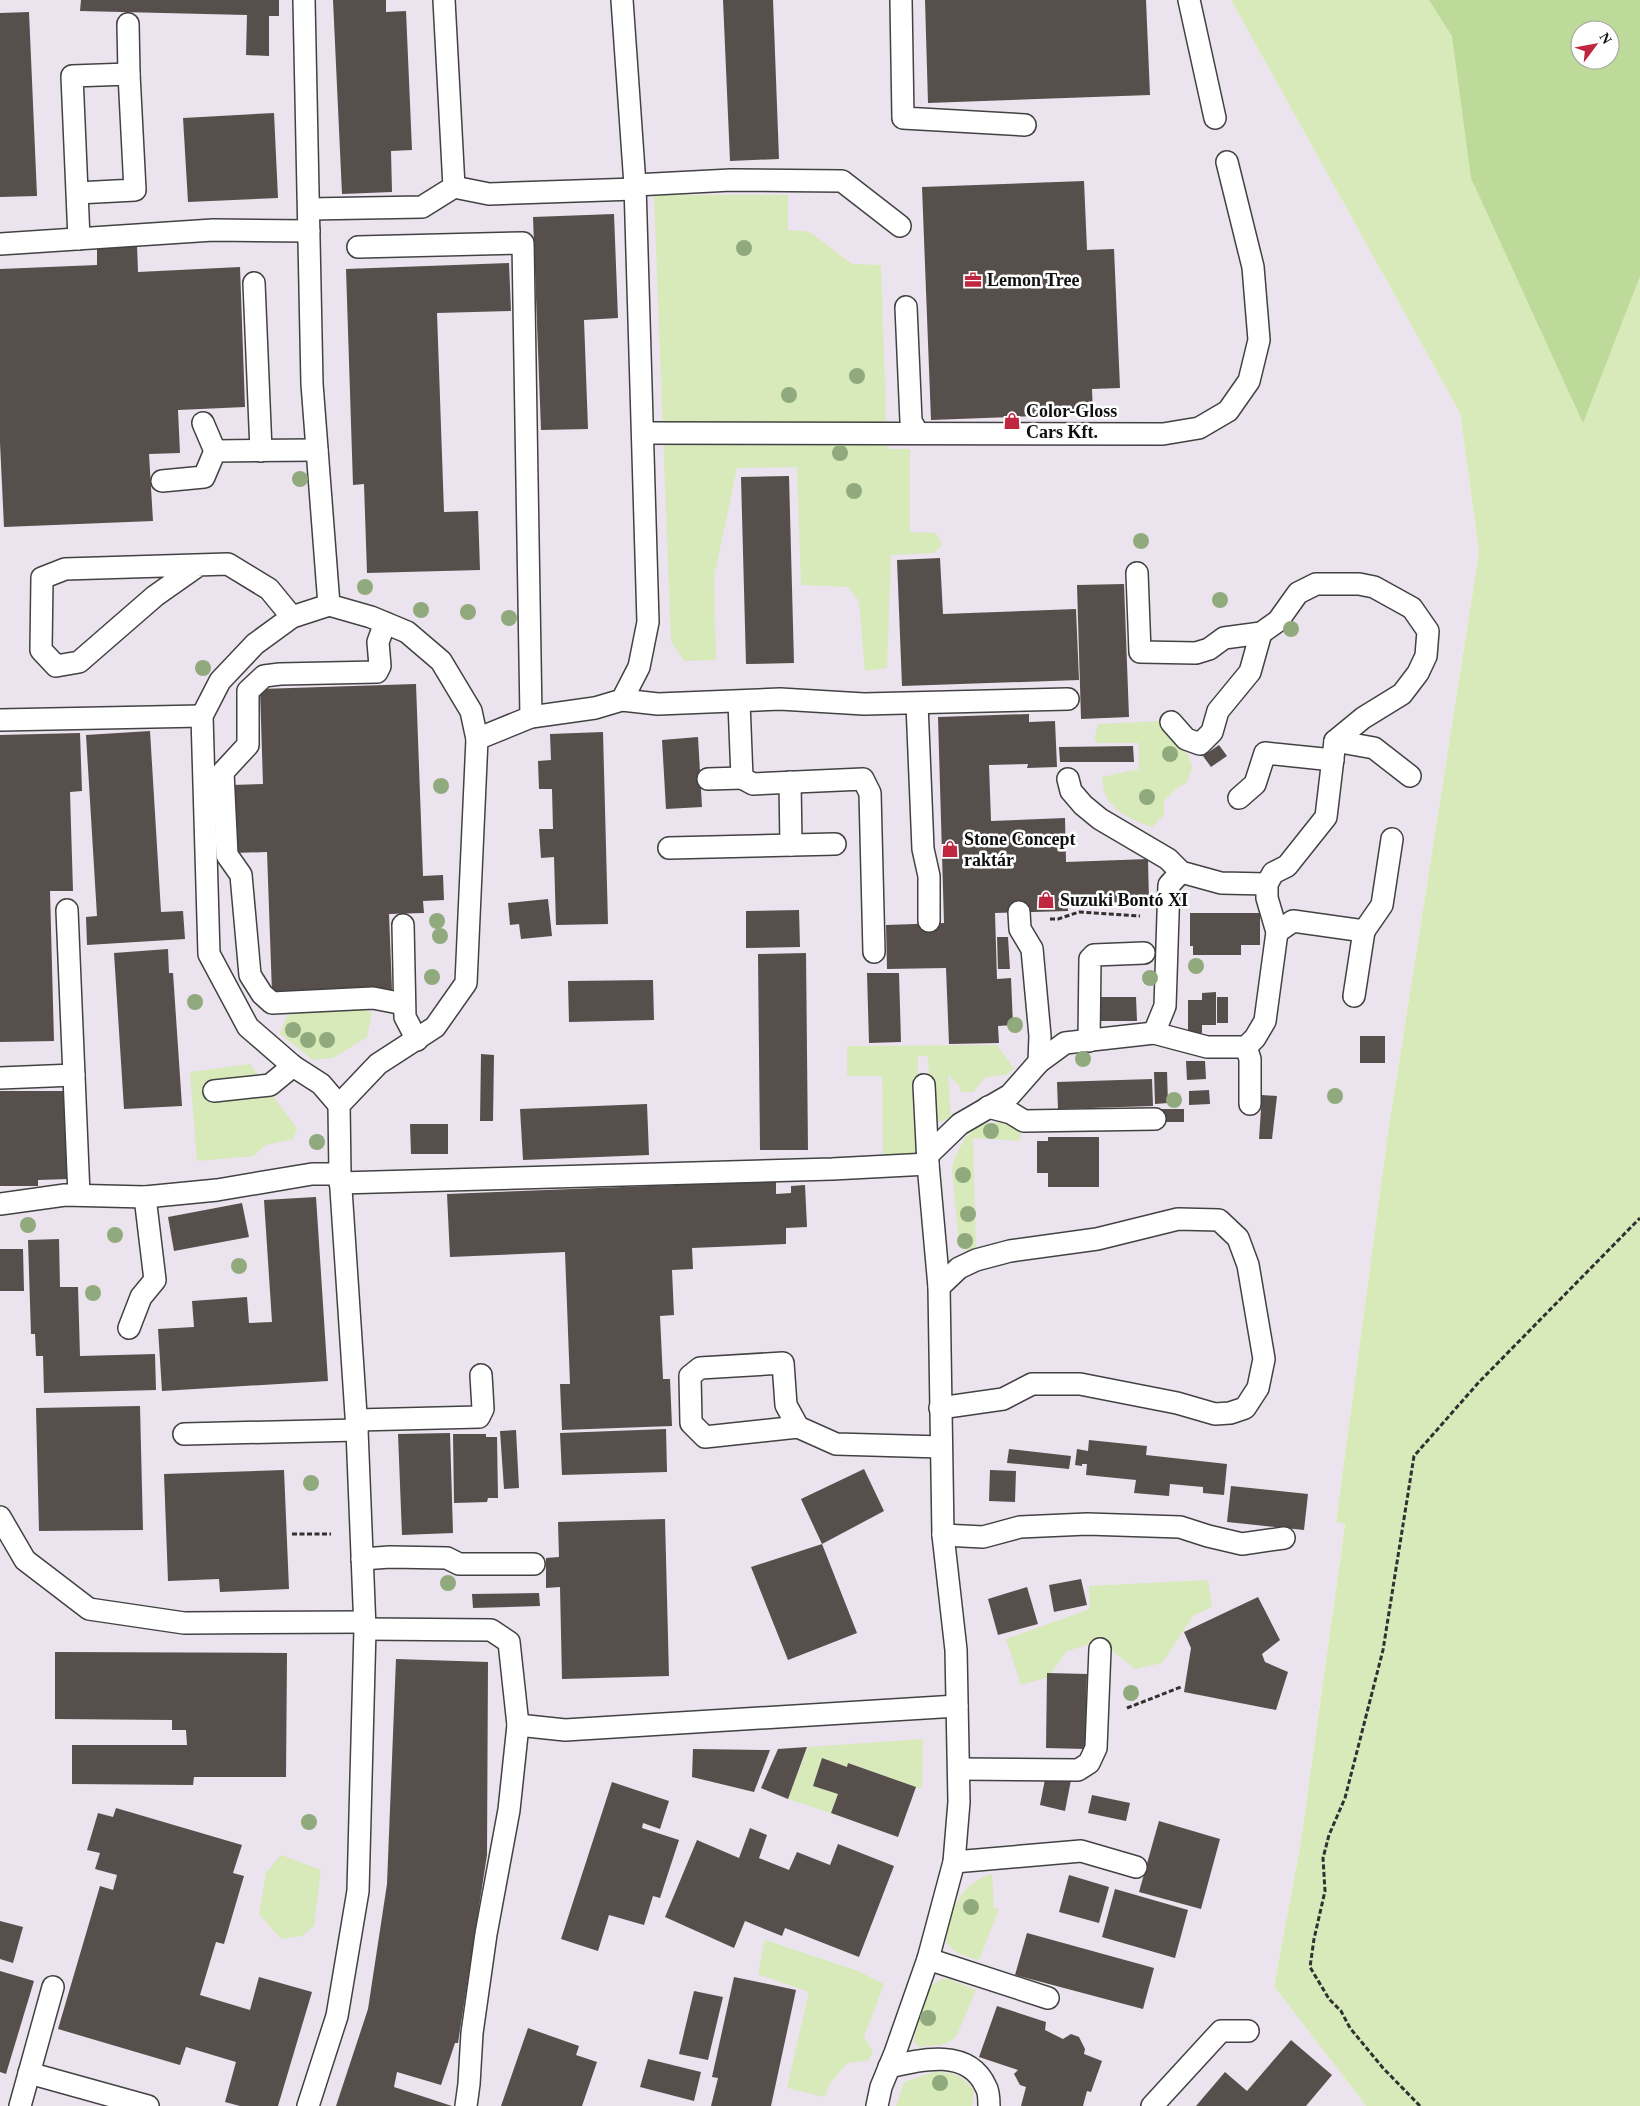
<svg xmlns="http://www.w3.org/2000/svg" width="1640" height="2106" font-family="'Times New Roman',serif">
<rect width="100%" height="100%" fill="#fffbf1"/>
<path fill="#ebe3ed" d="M0,0H1231L1460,413L1479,552L1387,1139L1336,1522L1345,1523L1300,1847L1274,1986L1366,2106H0Z"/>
<g fill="#d8e9ba" fill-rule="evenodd">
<path d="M1231,0H1640V2106H1366L1274,1986L1300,1847L1345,1524L1336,1522L1387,1139L1479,552L1460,413ZM1580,30H1610V60H1580Z"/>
<path d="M654,195H788V230L810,232L852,264L881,265L887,449H910V532L936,533L942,545L934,553L891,555L887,668L865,671L859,601L848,587L801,585L797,467L737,468L714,577L716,660L684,661L671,641Z"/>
<path d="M1162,721L1189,756L1192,767L1187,782L1176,789L1164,801V815L1152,827C1135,821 1116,814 1106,796C1103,791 1103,783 1102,777L1139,769V743H1097L1094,740L1098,724Z"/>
<path d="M363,1007L372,1014L367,1037L333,1058L313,1060L280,1034L285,1020L295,1010Z"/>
<path d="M997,1045L1014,1069L1005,1075L986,1077L973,1092H961L958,1084L948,1075L951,1117L935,1124L931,1120L928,1057L918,1055V1153L909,1157L883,1156L882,1076H847V1046Z"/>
<path d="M250,1064L297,1129L293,1139L266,1145L253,1156L197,1161L190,1072Z"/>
<path d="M1003,1122L1021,1132L1020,1141L973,1138L976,1251H966L959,1243L952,1168L956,1155L965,1138L974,1129L983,1124Z"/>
<path d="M1208,1580L1212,1607L1193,1616L1162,1663L1135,1669L1100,1641L1067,1651L1048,1677L1021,1685L1006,1639L1090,1609L1089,1586Z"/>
<path d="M923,1739L922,1787L920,1789L849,1763L847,1767L823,1759L813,1785L838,1794L831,1813L788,1799L808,1747Z"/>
<path d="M281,1855L321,1870L314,1926L302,1936L281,1939L259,1914L266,1873Z"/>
<path d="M992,1874L994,1908L999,1909L979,1960C963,1956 951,1953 943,1936C953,1907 960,1884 992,1874Z"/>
<path d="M765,1940L858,1971L884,1984L864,2037L873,2051L869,2060L847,2063L829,2085L825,2097L787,2088L809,1992L758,1974Z"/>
<path d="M942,1979H948L976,1990L956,2037L945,2044L921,2047L914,2043V2038L926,1993L932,1985Z"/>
<path d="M934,2072C954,2072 962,2075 974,2091L972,2106H896L904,2082Z"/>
</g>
<path fill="#beda9a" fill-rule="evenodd" d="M1429,0H1640V276L1583,423L1471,178L1452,36ZM1580,30H1610V60H1580Z"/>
<g fill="#574f4b">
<path d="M81,0H279V16H269V56L246,55L247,15L80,11Z"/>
<path d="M333,0H386V12L406,11L412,150L391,151L392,192L342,194Z"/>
<path d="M723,0H773L779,159L730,161Z"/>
<path d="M925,0H1146L1150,95L928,103Z"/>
<path d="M29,12L37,196L0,197V13Z"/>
<path d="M274,113L278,198L188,202L183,118Z"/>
<path d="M1084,181L1087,250L1114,249L1120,388L1092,389L1093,414L931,420L922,187Z"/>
<path d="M614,214L618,318L584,320L588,429L541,430L533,217Z"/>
<path d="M137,244L138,272L240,267L245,407L178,410L180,453L149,454L153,521L4,527L0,443V269L97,265V246Z"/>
<path d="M509,263L511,311L437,313L444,512L478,511L480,570L367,573L364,484L353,485L346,269Z"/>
<path d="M789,476L794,663L746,664L741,477Z"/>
<path d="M940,558L943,614L1076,609L1079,680L902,686L897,560Z"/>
<path d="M1124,584L1129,717L1081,719L1077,585Z"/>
<path d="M416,684L423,876L443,875L444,900L423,901L424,913L389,914L392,990L272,993L267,852L233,853L231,785L263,784L260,689Z"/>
<path d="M1029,714V722L1055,721L1057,767L1027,768L1028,764L989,765L991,821L1065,818L1066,862L1148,859L1149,901L1068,904V911L995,913L997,979L1011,978L1013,1025L998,1026L999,1043L949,1044L946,968L887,969L886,925L944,923L938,717Z"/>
<path d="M150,731L161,912L183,911L185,939L87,945L86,917L97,916L86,735Z"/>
<path d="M603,732L608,924L556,925L554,857L541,858L539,829H553L552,789H539L538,761L551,760L550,734Z"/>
<path d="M80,733L82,791L70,792L73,891H50L54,1041L0,1042V735Z"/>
<path d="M698,737L702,807L666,809L662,740Z"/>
<path d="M1219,745L1227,756L1211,767L1203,756Z"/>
<path d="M1133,746L1134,762H1060L1059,747Z"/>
<path d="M548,899L552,936L521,939L519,924L510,925L508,903Z"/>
<path d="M799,910L800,947L746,948V911Z"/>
<path d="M1190,913H1260V945H1241V955H1193V946H1190Z"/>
<path d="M997,937H1008L1010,969H998Z"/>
<path d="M168,949L169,973H173L182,1106L124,1109L114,953Z"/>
<path d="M806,953L808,1150H760L758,954Z"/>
<path d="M867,973H899L901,1042L869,1043Z"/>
<path d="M653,980L654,1020L569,1022L568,981Z"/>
<path d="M1216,992V1025H1202V1033H1188V1000H1202V993Z"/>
<path d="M1100,997H1136L1137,1021H1101Z"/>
<rect x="1217" y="997" width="11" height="26"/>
<rect x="1360" y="1036" width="25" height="27"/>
<path d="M481,1054L494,1055L493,1121H480Z"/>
<path d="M1186,1061H1205L1206,1079L1187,1080Z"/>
<path d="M1154,1072H1167L1168,1103L1155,1104Z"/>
<path d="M1152,1079L1153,1106L1058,1109L1057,1082Z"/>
<path d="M1209,1090L1210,1104L1189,1105V1091Z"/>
<path d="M0,1091H68L69,1179L38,1180V1186H0Z"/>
<path d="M1262,1095L1277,1096L1272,1139H1259Z"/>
<path d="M647,1104L649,1155L523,1160L520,1109Z"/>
<rect x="1160" y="1109" width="24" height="13"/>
<path d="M410,1124H448V1154H411Z"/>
<path d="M1048,1137H1099V1187H1048V1173H1037V1141H1048Z"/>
<path d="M776,1181V1194L791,1193V1186L805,1185L807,1227L786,1228V1244L692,1248L693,1269L672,1270L674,1315L660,1316L663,1379H670L672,1426L562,1430L560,1384H570L565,1252L450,1257L447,1194Z"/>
<path d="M316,1197L328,1381L162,1391L158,1329L194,1327L192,1301L247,1297L249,1323L272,1322L264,1200Z"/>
<path d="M242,1203L249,1237L174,1251L168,1217Z"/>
<path d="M59,1239L60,1287H78L80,1356L155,1354L156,1390L44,1393L43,1356H36L35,1334H31L28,1240Z"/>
<path d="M0,1249H23L24,1291H0Z"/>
<path d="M140,1406L143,1530L39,1531L36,1408Z"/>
<path d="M666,1429L667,1472L562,1475L560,1433Z"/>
<path d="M516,1430L519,1488L504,1489L500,1431Z"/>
<path d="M450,1433L453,1533L402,1535L398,1434Z"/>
<path d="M453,1434H486V1437H497L498,1498H488L487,1502L454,1503Z"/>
<path d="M1089,1440L1147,1446L1146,1455L1227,1464L1224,1495L1203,1493V1487L1170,1484L1169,1496L1134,1493L1136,1480L1086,1475L1087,1464H1082V1466L1075,1465L1077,1449L1088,1451Z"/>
<path d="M1009,1449L1071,1456L1069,1469L1007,1463Z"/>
<path d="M864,1469L884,1511L822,1544L801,1499Z"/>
<path d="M284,1470L289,1589L220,1592L219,1579L168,1581L164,1474Z"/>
<path d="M990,1470L1016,1471L1015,1502L989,1501Z"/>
<path d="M1231,1486L1308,1494L1304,1530L1227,1522Z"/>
<path d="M665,1519L669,1676L562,1679L560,1587L546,1588V1558L559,1557L558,1522Z"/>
<path d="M822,1544L857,1633L788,1660L751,1567Z"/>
<path d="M1081,1579L1087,1605L1054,1612L1049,1585Z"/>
<path d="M1027,1587L1038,1624L998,1635L988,1599Z"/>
<path d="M539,1593L540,1606L473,1608L472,1594Z"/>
<path d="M1258,1597L1280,1640L1262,1654L1265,1662L1288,1672L1276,1710L1184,1692L1191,1648L1184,1632Z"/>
<path d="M55,1652L287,1653L286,1777H194L193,1785L72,1784V1745H187L186,1730H172V1720L55,1719Z"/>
<path d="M396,1659L488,1662L487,1855L458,2043H455L441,2085L397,2072L394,2087L452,2106H336L368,2009L387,1884Z"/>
<path d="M1047,1673L1087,1674L1085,1749L1046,1748Z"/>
<path d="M807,1747L788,1799L761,1788L778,1749Z"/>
<path d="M693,1749L770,1750L754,1792L692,1777Z"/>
<path d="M822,1758L847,1767L848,1763L916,1787L898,1837L831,1813L838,1794L813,1786Z"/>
<path d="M1046,1774L1071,1780L1065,1811L1040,1805Z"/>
<path d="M612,1782L669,1801L660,1829L643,1823L642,1828L679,1840L660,1898L653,1896L644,1925L609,1915L598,1951L561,1939Z"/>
<path d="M1092,1795L1130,1803L1126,1821L1088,1813Z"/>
<path d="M116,1808L242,1845L233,1873L244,1876L224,1944L216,1942L200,1995L250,2010L259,1977L312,1992L278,2106H240L225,2102L236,2062L186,2047L180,2065L58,2029L100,1886L113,1890L117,1875L95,1869L100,1853L87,1850L98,1813L113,1817Z"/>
<path d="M1159,1821L1220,1839L1201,1909L1139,1892Z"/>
<path d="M750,1828L767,1835L759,1858L789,1870L797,1852L830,1865L838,1844L894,1866L859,1957L785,1928L782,1936L745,1921L734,1948L665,1917L697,1840L739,1858Z"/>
<path d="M1069,1875L1109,1887L1099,1923L1059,1912Z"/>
<path d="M1115,1889L1188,1910L1175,1958L1102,1937Z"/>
<path d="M0,1921L23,1927L13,1963L0,1959Z"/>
<path d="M1027,1933L1154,1968L1143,2009L1015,1975Z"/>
<path d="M0,1971L34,1981L6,2074L0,2072Z"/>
<path d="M734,1977L796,1990L771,2106H711L718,2078L712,2077Z"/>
<path d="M694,1991L723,1997L708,2060L679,2054Z"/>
<path d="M997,2006L1046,2022L1045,2030L1063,2039L1071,2034L1079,2037L1085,2049L1084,2054L1102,2061L1091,2092L1087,2091L1083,2106H1021L1026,2087L1020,2085L1014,2074L1018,2070L979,2057Z"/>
<path d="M528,2028L579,2046L576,2055L597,2062L582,2106H501Z"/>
<path d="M1291,2040L1332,2075L1306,2106H1196L1225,2072L1247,2091Z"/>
<path d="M648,2059L701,2072L694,2101L640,2087Z"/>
</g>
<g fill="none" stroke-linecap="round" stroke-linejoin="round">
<g stroke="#424242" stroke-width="24">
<g id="service">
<path d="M304,0L312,384L329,605L371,617L407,632L441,661L471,711L477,739L466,983L435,1027L378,1064L339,1105L340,1174L357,1430L365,1629L358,1891L337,2016L308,2106"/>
<path d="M901,0L903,118L1025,125"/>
<path d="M1189,0L1215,118"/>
<path d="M128,24L129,74"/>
<path d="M635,185L731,180L842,181L900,226"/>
<path d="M454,187L489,194L635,189"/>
<path d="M77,193L135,190L129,74L72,76C74,130 77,185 79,239"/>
<path d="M309,209L422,207L454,187L444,0"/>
<path d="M0,244L213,230L309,231"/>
<path d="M358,247L523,243L531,717"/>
<path d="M254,283L261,451"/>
<path d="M906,307L911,421L917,432"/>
<path d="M203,423L215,451"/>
<path d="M644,433L1163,434L1199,428L1228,411L1249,381L1259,340L1253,267L1227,162"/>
<path d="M162,481L204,477L215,451L317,450"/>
<path d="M199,565L155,596L79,662L56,666L41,650L42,578L65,569L228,564L269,589L292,617"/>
<path d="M329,605L292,617L255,644L220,681L202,716L209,954L248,1027L293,1066L321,1084L339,1105"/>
<path d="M385,623L378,642L380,666L377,672L280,674L264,676L248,691V745L223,772L227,855L241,875L250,975L262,994L272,1003L373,998L404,1004"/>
<path d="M622,700L658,704L780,699L864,704L1068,699"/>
<path d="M739,702L742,778L753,784L863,779L870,793L874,952"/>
<path d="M917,704L923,849L929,876V921"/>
<path d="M0,720L202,716"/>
<path d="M1171,722L1186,739L1200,744L1212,732L1218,711L1250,672L1261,633"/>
<path d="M477,739L531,717L595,708L622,700L639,667L648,622L635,185L622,0"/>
<path d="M1335,741L1374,748L1410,776"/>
<path d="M708,779L742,778"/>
<path d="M1068,779L1071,791L1083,805L1100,819L1168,859L1181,872L1221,883L1267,884"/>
<path d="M790,782L791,845"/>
<path d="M1239,798L1255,784L1265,753L1333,760"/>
<path d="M669,848L835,844"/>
<path d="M67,910L79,1195"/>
<path d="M1019,912L1020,929L1032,949L1040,1036L1039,1062"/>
<path d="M403,925L405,1017L417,1040"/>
<path d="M1277,932L1293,921L1364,931L1382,905L1392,839"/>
<path d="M1354,996L1364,931"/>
<path d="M1154,1033L1165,1006L1169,885L1181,872"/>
<path d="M1089,1041L1090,959L1094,955L1144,953"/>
<path d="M1246,1047L1250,1059V1104"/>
<path d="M0,1078L74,1075"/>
<path d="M214,1091L270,1085L293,1066"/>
<path d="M988,1107L1011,1113L1024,1121L1155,1119"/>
<path d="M929,1154L960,1124L1010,1095L1039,1062L1065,1043L1154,1033L1207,1047H1246L1255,1038L1265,1021L1277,932L1267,898V884L1273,873L1287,866L1326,817L1335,741L1363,718L1402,694L1418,673L1426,656L1428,631L1412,608L1374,587L1359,584H1316L1298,593L1278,621L1261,633L1224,638L1209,649L1196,653L1140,652L1137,573"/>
<path d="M340,1183L832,1169L928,1164"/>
<path d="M0,1204L65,1195L145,1197L217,1190L312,1174H340"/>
<path d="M939,1287L959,1268L976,1260L1010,1251L1097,1239L1178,1219L1219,1220L1238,1238L1248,1265L1264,1359L1258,1388L1245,1408L1230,1413L1215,1414L1177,1403L1080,1384H1032L1003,1399L940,1408"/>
<path d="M129,1328L141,1297L155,1280L145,1197"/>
<path d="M357,1420L479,1417L483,1409L481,1375"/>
<path d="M798,1427L786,1405L783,1363L700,1368L690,1376L691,1423L705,1437L798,1427L836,1444L941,1447"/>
<path d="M184,1434L357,1430"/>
<path d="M0,1517L25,1560L89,1609L184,1623L364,1622"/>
<path d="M943,1535L983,1537L1020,1527L1087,1524L1180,1527L1208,1536L1242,1544L1284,1538"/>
<path d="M362,1559L390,1557L447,1558L459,1564H534"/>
<path d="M365,1629L491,1630L509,1642L518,1725L509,1810L486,1934L472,2033L469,2084L466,2106"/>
<path d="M518,1725L565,1730L957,1706"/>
<path d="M959,1769L1078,1770L1089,1763L1096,1748L1100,1649"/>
<path d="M954,1862L1081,1851L1136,1867"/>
<path d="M928,1959L1048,1998"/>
<path d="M889,2067C922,2059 969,2048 986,2087C989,2092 989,2100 989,2106"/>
<path d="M29,2073L148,2106"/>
<path d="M20,2106L53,1987"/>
<path d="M877,2106L881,2087L895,2053L928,1959L954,1862L959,1802L956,1650L943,1535L939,1287L928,1164L924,1085"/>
<path d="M1152,2106L1221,2031H1248"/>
</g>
</g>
<g stroke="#313131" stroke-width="3" stroke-dasharray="5 2.5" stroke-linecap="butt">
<path d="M1050,919H1058L1079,912L1140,916"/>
<path d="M292,1534H331"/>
<path d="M1127,1708L1181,1687"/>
<path d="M1420,2106L1383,2068L1350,2028L1341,2011L1329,1999L1310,1967L1314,1939L1325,1891L1323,1858L1329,1835L1345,1798L1383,1650L1414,1456L1479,1382L1640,1218"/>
</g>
<use href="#service" stroke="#fff" stroke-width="21"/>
</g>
<g fill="#90aa7e">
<circle cx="744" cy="248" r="8"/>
<circle cx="857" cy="376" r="8"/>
<circle cx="789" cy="395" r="8"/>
<circle cx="840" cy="453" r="8"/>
<circle cx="300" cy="479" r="8"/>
<circle cx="854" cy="491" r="8"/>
<circle cx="1141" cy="541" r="8"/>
<circle cx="365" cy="587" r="8"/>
<circle cx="1220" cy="600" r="8"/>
<circle cx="421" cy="610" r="8"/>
<circle cx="468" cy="612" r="8"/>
<circle cx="509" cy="618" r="8"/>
<circle cx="1291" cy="629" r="8"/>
<circle cx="203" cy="668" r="8"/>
<circle cx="1170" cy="754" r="8"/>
<circle cx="441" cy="786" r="8"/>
<circle cx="1147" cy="797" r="8"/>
<circle cx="437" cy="921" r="8"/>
<circle cx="440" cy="936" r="8"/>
<circle cx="1196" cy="966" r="8"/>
<circle cx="432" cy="977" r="8"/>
<circle cx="1150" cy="978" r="8"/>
<circle cx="195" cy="1002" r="8"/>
<circle cx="1015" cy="1025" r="8"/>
<circle cx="293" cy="1030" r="8"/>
<circle cx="308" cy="1040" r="8"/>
<circle cx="327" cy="1040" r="8"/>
<circle cx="1083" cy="1059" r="8"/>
<circle cx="1335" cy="1096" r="8"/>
<circle cx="1174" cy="1100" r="8"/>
<circle cx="991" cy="1131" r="8"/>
<circle cx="317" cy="1142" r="8"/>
<circle cx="963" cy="1175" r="8"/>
<circle cx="968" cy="1214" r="8"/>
<circle cx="28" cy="1225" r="8"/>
<circle cx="115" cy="1235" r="8"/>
<circle cx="965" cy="1241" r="8"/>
<circle cx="239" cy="1266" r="8"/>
<circle cx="93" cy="1293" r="8"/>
<circle cx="311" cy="1483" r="8"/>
<circle cx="448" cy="1583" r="8"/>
<circle cx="1131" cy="1693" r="8"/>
<circle cx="309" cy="1822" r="8"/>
<circle cx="971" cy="1907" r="8"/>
<circle cx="928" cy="2018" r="8"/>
<circle cx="940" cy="2083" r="8"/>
</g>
<defs>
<g id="office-bare" transform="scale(1.35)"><path d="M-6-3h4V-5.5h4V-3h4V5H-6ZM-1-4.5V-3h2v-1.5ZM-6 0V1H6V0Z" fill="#be273f" stroke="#fff" stroke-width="2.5" paint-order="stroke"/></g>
<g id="shop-bare" transform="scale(1.35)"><path d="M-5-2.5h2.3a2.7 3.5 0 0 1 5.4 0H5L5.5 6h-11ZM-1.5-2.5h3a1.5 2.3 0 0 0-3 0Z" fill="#be273f" stroke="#fff" stroke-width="2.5" paint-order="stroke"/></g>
</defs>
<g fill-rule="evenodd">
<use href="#office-bare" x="973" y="280"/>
<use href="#shop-bare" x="1012" y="421"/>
<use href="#shop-bare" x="950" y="849"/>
<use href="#shop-bare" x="1046" y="900"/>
</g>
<g text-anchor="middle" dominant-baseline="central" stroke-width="5" stroke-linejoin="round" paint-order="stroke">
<g font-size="18" font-weight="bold" fill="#0f0f0f" stroke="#fff" text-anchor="start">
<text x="987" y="280">Lemon Tree</text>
<text x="1026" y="411">Color-Gloss<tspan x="1026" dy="21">Cars Kft.</tspan></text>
<text x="964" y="839">Stone Concept<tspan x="964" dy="21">raktár</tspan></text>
<text x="1060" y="900">Suzuki Bontó XI</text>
</g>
</g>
<g transform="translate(1595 45) rotate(58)"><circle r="24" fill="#ffffff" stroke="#9f9f9f"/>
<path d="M0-4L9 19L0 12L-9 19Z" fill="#be273f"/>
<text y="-8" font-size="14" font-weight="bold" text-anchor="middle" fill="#0f0f0f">N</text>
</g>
</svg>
